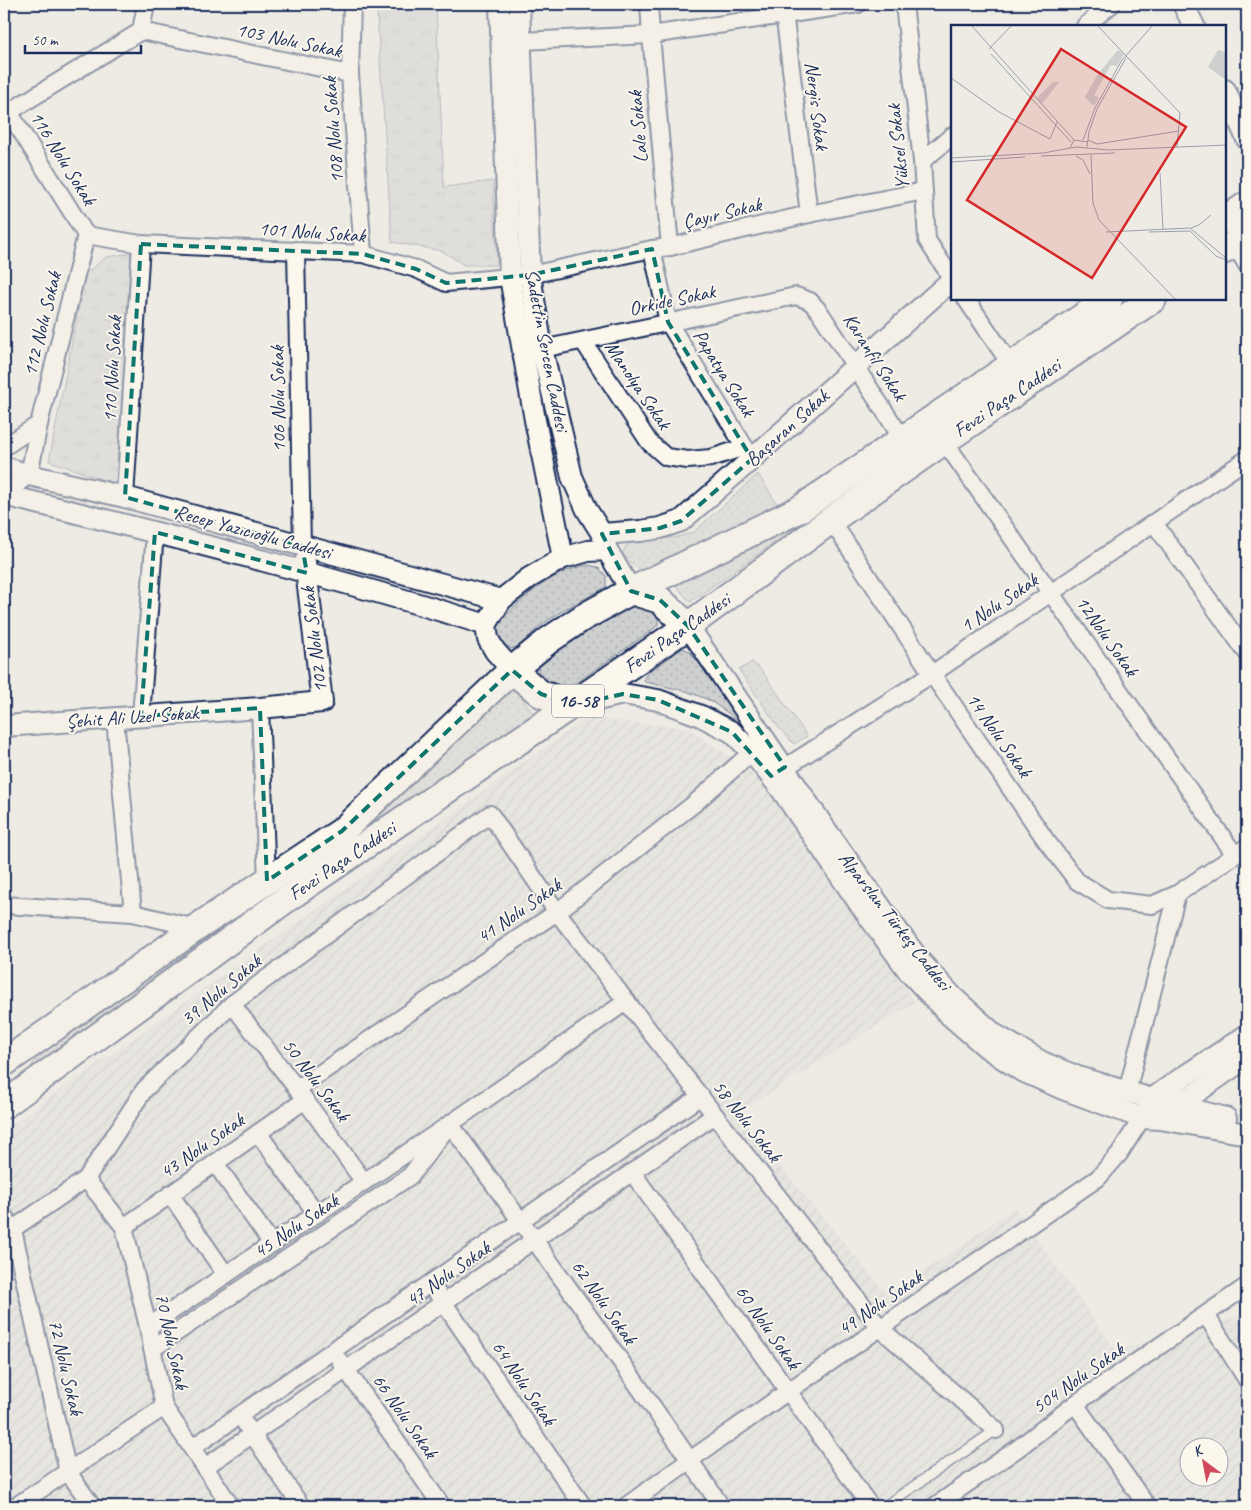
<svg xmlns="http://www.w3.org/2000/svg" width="1251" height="1510" font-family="Caveat,sans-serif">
<defs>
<pattern id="industrial-furrows" width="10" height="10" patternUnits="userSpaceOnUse" patternTransform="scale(1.25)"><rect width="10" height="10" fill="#deddda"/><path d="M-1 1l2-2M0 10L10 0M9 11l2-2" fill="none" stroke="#bebebe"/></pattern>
<pattern id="grass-dots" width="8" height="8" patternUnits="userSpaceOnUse" patternTransform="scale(1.25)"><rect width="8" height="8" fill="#cecfcf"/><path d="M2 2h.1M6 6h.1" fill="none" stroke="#b0b2b4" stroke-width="1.8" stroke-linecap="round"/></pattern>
<pattern id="park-tufts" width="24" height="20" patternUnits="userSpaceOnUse" patternTransform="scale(1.25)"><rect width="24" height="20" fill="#cecfcf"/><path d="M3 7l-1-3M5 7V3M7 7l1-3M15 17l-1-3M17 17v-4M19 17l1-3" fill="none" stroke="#b0b2b4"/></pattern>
</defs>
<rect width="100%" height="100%" fill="#eeebe4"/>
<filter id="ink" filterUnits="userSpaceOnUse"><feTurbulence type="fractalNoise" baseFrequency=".02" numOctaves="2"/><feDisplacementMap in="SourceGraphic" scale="10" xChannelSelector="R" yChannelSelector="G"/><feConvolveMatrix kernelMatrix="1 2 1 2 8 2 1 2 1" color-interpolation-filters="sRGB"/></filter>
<g filter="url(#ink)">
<path fill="url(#industrial-furrows)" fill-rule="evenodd" d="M587,718L687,728L757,774L915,1002L737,1114L889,1297L1015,1207L1116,1351L1247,1314V1506H4V1130ZM1188,1448H1218V1478H1188Z"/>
<g fill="url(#grass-dots)" stroke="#747f96">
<path d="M758,474L779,507L648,570C636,570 628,563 623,553L625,547L632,539L675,538L694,532Z"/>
<path d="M809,518L690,602L673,582Z"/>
<path d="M587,565L598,567L606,576V587L562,611L540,626L519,646L511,649C502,643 498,638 496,627C519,599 551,572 587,565Z"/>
<path d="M646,606C655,610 659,614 658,625L651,631L567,689L556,693L542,680L538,670L542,660L581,630L617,611L630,607Z"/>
<path d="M683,648L689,651L748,726L746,729L740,726L731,715L709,700L686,691L645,682L644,679L647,673Z"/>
<path d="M752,662L762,671L807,736L794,744L779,728L739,670Z"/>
<path d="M513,686L533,713L526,721L29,1070L34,1062L63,1035Z"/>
</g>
<g fill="url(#park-tufts)" stroke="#747f96">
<path d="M379,4H436L444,187L493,181L497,265H464L442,251L392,242L377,15Z"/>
<path d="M132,253L116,484L49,461L85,274L106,257Z"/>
</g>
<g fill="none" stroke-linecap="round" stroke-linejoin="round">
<g stroke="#1b2f5e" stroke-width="12">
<path id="service" d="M885,1506L996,1430"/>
</g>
<g stroke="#1b2f5e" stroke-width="20">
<g id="minor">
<path d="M352,4L350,74L363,254"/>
<path d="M649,4L651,35L670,247"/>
<path d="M783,4L809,214"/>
<path d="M904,4L922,161L927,240L952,279"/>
<path d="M1085,26L1112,4"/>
<path d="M141,31L146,4"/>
<path d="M521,41L651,35L858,4"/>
<path d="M4,104L86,235"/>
<path d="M4,115L141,31L350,74"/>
<path d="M922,161L952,136"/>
<path d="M86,235L141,244L363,254L416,269L446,283L530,275L652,249L670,247L809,214L924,191"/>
<path d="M1234,244L1247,265"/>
<path d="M652,249L668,322L752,459"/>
<path d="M296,250L302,546"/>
<path d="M966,299L1011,365"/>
<path d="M583,341L649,442L666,457L688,460L711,458L745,447"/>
<path d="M542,349L796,296L810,301L819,311L902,438"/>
<path d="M944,441L1235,855"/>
<path d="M4,447L39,424"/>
<path d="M4,494L29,475L39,424L86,235"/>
<path d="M125,497L141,244"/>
<path d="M831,520L932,674L1045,839L1077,881L1108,900L1152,905L1177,894L1247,847"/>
<path d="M1154,523L1247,653"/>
<path d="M260,708L267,881"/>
<path d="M141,716L155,532"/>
<path d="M115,719L133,913"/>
<path d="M775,774L932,674L1247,459"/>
<path d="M4,905L133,913L196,928"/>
<path d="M232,1004L297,1089L364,1182"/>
<path d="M297,1089L557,912L695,803L752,752"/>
<path d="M1127,1092L1177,894"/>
<path d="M258,1133L317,1214"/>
<path d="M215,1163L272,1244"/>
<path d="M632,1172L870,1506"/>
<path d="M86,1179L124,1227L148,1327L164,1407L231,1506"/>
<path d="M170,1194L226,1275"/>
<path d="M4,1216L13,1230L68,1472L92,1506"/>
<path d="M124,1227L305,1100"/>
<path d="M4,1235L86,1179L144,1090L232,1004L490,814L557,912L881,1329L996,1430"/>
<path d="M437,1293L583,1506"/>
<path d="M1206,1315L1247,1380"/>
<path d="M148,1327L450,1124L627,1001"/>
<path d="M152,1349L410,1176L450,1124C542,1250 634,1377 721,1506"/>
<path d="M340,1361L442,1506"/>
<path d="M1075,1404L1147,1506"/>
<path d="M246,1425L301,1506"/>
<path d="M192,1448L701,1096"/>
<path d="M205,1467L715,1115"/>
<path d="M16,1506L164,1407"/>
<path d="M626,1506L690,1460L787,1392L1098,1178L1119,1154L1142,1118"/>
<path d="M935,1506L1017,1449L1075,1404L1247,1286"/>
</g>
</g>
<g stroke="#1b2f5e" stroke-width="24">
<g id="tertiary">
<path d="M500,4L510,277L535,420L563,558"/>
<path d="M519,4L530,275L542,349L572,477L587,510L602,534L607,550L631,591"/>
<path d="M1183,4L1194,26"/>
<path d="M1225,90L1247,139"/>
<path d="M4,467L29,475L125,497L501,600"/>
<path d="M4,495C91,516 178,538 264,561C339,581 413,601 486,625"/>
<path d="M602,534L640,531L660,528L681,521L752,459L952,280"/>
<path d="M688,626L824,827L895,927L920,961L954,998L994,1034L1042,1062L1078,1077L1152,1099L1226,1118"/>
<path d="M512,670L495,651L488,639L486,625L501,600L529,578L563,558L588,551L607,550"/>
<path d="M580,704L623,694L658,700L701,716L732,732L752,752L781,789L861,906L910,973L948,1014L986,1047L1020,1070L1063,1089L1142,1118L1160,1119L1247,1134"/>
<path d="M4,726L260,708L322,702L305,562"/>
<path d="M1148,1106L1152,1099L1183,1077L1247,1035"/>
<path d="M1169,1107L1190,1097L1247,1057"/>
</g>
</g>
<g stroke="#1b2f5e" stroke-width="30">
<g id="primary">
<path d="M1225,220L1247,205"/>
<path d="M1225,250L1247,235"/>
<path d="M631,591L660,600L688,626"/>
<path d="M512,670L541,694L573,705"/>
<path d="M4,1063L196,928L342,831L512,670L549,640L582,618L631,591L800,509L1109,299"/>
<path d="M4,1105L292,895L688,626L831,520L944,441L1153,299"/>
</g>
</g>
<use href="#service" stroke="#fbf7ec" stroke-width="9"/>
<use href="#minor" stroke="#fbf7ec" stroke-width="16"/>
<use href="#tertiary" stroke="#fbf7ec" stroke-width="20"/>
<use href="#primary" stroke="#fbf7ec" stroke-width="26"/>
</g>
</g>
<path d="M0 0H1251V1510H0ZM141,244L363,254L416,269L446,283L530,275L652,249L668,322L752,459L681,521L660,528L602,534L631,591L660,600L688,626L785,767L771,776L732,732L658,700L623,694L573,705L541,694L512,670L342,831L267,881L260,708L141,716L155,532L307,573L302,546L125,497Z" fill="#eeebe4" fill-opacity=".55" fill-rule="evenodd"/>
<path fill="none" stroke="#0f766e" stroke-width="4" stroke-dasharray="10 6" stroke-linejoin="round" d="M141,244L363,254L416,269L446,283L530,275L652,249L668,322L752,459L681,521L660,528L602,534L631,591L660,600L688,626L785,767L771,776L732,732L658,700L623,694L573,705L541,694L512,670L342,831L267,881L260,708L141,716L155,532L307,573L302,546L125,497Z"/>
<g text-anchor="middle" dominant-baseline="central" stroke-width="4" stroke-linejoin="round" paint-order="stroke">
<rect fill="#fbf7ec" stroke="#5e6b89" stroke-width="1" x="552" y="684.5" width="52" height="33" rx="4"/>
<g font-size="19" font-weight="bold" fill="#1b2f5e">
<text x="578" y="701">16-58</text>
</g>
<g font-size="20" fill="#1b2f5e" stroke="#fbf7ec">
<text transform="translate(289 40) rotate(12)">103 Nolu Sokak</text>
<text transform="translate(817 106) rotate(83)">Nergis Sokak</text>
<text transform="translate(638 127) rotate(-95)">Lale Sokak</text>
<text transform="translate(333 130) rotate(-94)">108 Nolu Sokak</text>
<text transform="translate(898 147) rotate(-96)">Yüksel Sokak</text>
<text transform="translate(63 158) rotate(58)">116 Nolu Sokak</text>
<text transform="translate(722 213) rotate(-13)">Çayır Sokak</text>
<text transform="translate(312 232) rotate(4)">101 Nolu Sokak</text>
<text transform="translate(672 300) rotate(-12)">Orkide Sokak</text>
<text transform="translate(42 324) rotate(-76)">112 Nolu Sokak</text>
<text transform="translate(547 350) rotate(79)">Sadettin Sercen Caddesi</text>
<text transform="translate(875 357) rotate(57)">Karanfil Sokak</text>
<text transform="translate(112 369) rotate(-87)">110 Nolu Sokak</text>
<text transform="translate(724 373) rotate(58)">Papatya Sokak</text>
<text transform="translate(638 385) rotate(56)">Manolya Sokak</text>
<text transform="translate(1007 398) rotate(-34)">Fevzi Paşa Caddesi</text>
<text transform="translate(278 399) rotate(-91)">106 Nolu Sokak</text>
<text transform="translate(787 428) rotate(-42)">Başaran Sokak</text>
<text transform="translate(253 532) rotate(15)">Recep Yazıcıoğlu Caddesi</text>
<text transform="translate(999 603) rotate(-34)">1 Nolu Sokak</text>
<text transform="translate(677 633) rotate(-35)">Fevzi Paşa Caddesi</text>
<text transform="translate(1107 636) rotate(55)">12Nolu Sokak</text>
<text transform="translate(314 640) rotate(-97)">102 Nolu Sokak</text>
<text transform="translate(132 717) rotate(-4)">Şehit Ali Uzel Sokak</text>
<text transform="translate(999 735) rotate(55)">14 Nolu Sokak</text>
<text transform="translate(342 861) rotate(-34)">Fevzi Paşa Caddesi</text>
<text transform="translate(519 911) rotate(-35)">41 Nolu Sokak</text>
<text transform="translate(895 921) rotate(52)">Alparslan Türkeş Caddesi</text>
<text transform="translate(221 990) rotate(-40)">39 Nolu Sokak</text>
<text transform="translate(316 1080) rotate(53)">50 Nolu Sokak</text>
<text transform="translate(747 1121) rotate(52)">58 Nolu Sokak</text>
<text transform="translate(202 1146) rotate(-35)">43 Nolu Sokak</text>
<text transform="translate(296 1226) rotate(-34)">45 Nolu Sokak</text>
<text transform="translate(448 1274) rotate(-35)">47 Nolu Sokak</text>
<text transform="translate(604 1302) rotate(55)">62 Nolu Sokak</text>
<text transform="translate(880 1303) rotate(-35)">49 Nolu Sokak</text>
<text transform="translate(768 1327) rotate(55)">60 Nolu Sokak</text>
<text transform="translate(172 1341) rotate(78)">70 Nolu Sokak</text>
<text transform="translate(66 1367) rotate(77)">72 Nolu Sokak</text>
<text transform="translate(1078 1378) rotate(-35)">504 Nolu Sokak</text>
<text transform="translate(524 1383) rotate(56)">64 Nolu Sokak</text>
<text transform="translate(405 1416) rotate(55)">66 Nolu Sokak</text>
</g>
</g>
<g transform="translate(951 25)">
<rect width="275" height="275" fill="#eeebe4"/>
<path d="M167,25L173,29L166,41L160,40L143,70L148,73L143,81L134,72L147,49ZM267,25L275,27V55L257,42ZM102,57H108L91,79L86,73Z" fill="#cecfcf"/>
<path fill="none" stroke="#9aa0ae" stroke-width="1" d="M20,0L123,115M146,0L229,88L226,122M38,24L61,0M40,29L120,117M0,53L48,87L99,114L106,97M132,115L144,83L171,35L202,0M137,115L146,119L228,106M136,122L138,107L146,84L175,33M119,123L123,115L137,117M140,130L142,178L148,195L225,275M90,131L164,128M125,131L132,135L139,149M0,133L92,128L125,122L158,125L275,120M0,137L74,132M209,148L212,204M240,203L248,200L260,190M155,207L239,203L275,233M198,207L239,206L265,231L275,235"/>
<path fill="#d62828" fill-opacity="0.15" stroke="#d62828" stroke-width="2.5" d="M110,24L235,102L141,253L16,175Z"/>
<rect width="275" height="275" fill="none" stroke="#1b2f5e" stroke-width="2.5"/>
</g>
<rect width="1251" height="1510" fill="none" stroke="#fbf7ec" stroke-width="20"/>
<rect x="10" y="10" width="1231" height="1490" fill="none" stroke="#1b2f5e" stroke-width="2" filter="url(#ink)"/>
<g transform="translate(1204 1462) rotate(328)"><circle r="24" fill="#fbf7ec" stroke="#a1a7b3"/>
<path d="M0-4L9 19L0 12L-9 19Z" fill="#d1495b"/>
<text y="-8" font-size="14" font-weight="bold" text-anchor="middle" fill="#1b2f5e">K</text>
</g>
<path d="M25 45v8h116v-8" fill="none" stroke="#1b2f5e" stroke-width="2.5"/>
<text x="32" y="45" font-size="15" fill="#1b2f5e" stroke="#fbf7ec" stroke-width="4" paint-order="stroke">50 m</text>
</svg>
